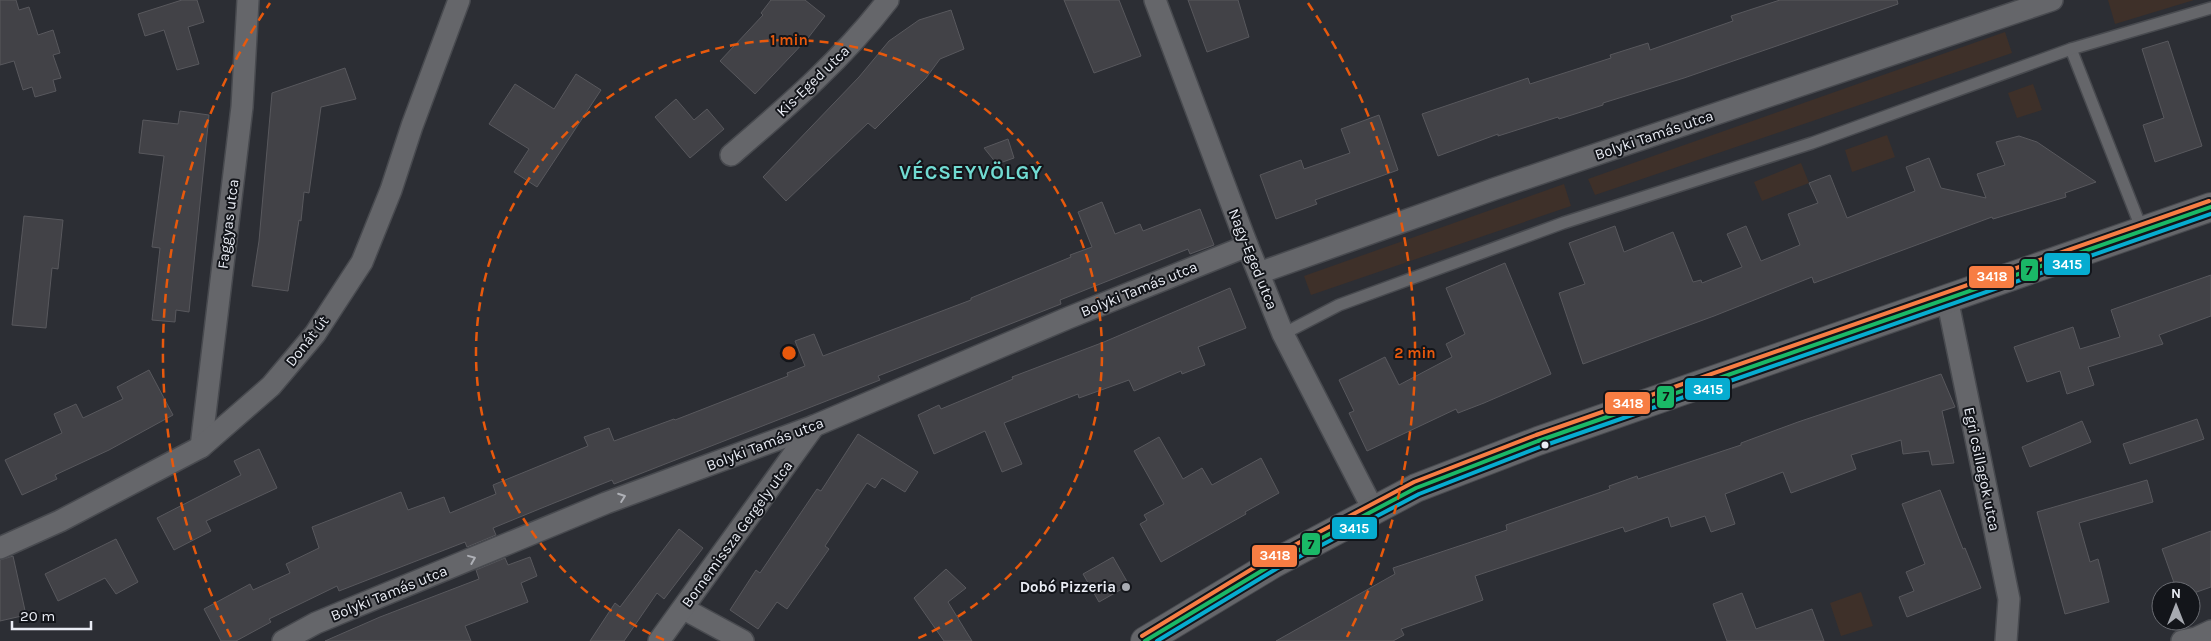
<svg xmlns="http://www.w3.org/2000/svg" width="2211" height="641" font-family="Karla,sans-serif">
<rect width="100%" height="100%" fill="#2c2e34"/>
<g fill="#3e3029">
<path d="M2108,0H2194L2115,24Z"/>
<path d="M2005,32L2012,53L1595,195L1588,179Z"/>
<path d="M2033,84L2042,110L2017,118L2008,93Z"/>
<path d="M1887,135L1895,157L1852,172L1845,150Z"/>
<path d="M1801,163L1809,183L1762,201L1754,182Z"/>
<path d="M1564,184L1571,206L1311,295L1304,276Z"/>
<path d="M1861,592L1873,626L1841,636L1830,603Z"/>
</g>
<g fill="#424247" stroke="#58585d">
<path d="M0,0H16L19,10L29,7L38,35L53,30L60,53L53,55L61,78L53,80L56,91L35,97L32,87L23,90L14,61L0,65Z"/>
<path d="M182,0H197L204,22L188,27L199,64L177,70L164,30L145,36L138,14Z"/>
<path d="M771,0H805L825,16L808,38L755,94L720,61L763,15L761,13Z"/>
<path d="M1064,0H1119L1141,56L1094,73Z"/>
<path d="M1188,0H1238L1249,37L1207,52Z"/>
<path d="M1780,0H1897L1898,4L1684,78L1603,103V105L1559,119L1558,117L1498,136V134L1438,156L1422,114L1528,78L1530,84L1611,58L1610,55L1648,43L1650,50L1733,21L1731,16Z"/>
<path d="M951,10L964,49L940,59L926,78L875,129L868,123L786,201L763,177L859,77L889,41L919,20Z"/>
<path d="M2168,41L2202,146L2155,162L2143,125L2164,118L2142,49Z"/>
<path d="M345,68L356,99L321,107L309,193L304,192L301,221L299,220L288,291L252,286L259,241L272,93Z"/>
<path d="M576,74L601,90L537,187L514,172L529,149L489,124L515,84L554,109Z"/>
<path d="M676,99L694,120L707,109L724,129L690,158L655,117Z"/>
<path d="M180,111L209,115L189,312L176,310L175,322L152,320L160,248L152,247L164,156L139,153L143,120L178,124Z"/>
<path d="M1379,115L1398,170L1315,200L1317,204L1276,219L1260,175L1301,160L1304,169L1350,153L1341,129Z"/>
<path d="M2019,136L2037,142L2096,182L2065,193L2066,197L1993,219L1992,217L1814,283L1812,277L1714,316L1583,364L1559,293L1585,284L1569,243L1615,226L1624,252L1673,232L1693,282L1701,280L1702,283L1742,267L1727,234L1746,226L1761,261L1800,245L1788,214L1818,203L1809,183L1830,175L1847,218L1915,191L1906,167L1929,158L1941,188L1986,198L1977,174L2005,165L1996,142Z"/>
<path d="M1008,139L1014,158L997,164L984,148Z"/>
<path d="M1102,202L1115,234L1140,224L1143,231L1200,209L1214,245L1190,254L1188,249L1060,300L1061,304L878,376L880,380L614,484L612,480L554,503L493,528L496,535L467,547L465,542L339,591L337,586L269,619L271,622L236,641H221L204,609L250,584L253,590L290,573L286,564L319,548L312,527L401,492L408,510L444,497L450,513L496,494L493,485L588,446L584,437L609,428L614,441L674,419L675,420L788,376L787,373L805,366L795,341L814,334L823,356L971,300V298L1071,257L1070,255L1092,247L1078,212Z"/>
<path d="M24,216L63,220L58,269L52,268L46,328L12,325Z"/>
<path d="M1505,263L1551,374L1484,403L1458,413L1456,409L1367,451L1349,413L1354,411L1339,380L1385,357L1399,385L1452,357L1446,344L1465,334L1446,288Z"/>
<path d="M2211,275V316L2159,335L2163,344L2088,367L2094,385L2067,394L2060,371L2027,382L2014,347L2073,327L2080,349L2120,337L2111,310Z"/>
<path d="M1230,288L1246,328L1198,347L1205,365L1182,374L1181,371L1134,391L1129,380L1079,398L1078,394L1004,423L1022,464L1002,472L985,431L934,454L918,415L939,405L941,409L1013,379L1012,377L1104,342Z"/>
<path d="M149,370L173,415L109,450L55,475L57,479L22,495L5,460L62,433L54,414L76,404L83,418L123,399L117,387Z"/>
<path d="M1941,374L1955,407L1942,411L1954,463L1932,465L1929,451L1903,454L1901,440L1851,455L1856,469L1791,493L1783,472L1725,494L1735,524L1711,532L1705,516L1671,527L1668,517L1625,532L1623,527L1475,576L1483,600L1401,629L1404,635L1393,641H1276L1395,574L1393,568L1507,530L1506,525L1610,489L1609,486L1637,476L1638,479L1741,445V443L1798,422Z"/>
<path d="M2197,419L2204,439L2130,464L2123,444Z"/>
<path d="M2082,421L2091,442L2030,467L2022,447Z"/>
<path d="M858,434L918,472L905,492L882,478L875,488L867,483L825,546L829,549L787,609L777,602L758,629L730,610L756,570L760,573L817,489L821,491Z"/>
<path d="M1159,437L1183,479L1202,468L1212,485L1261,458L1279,493L1245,512L1246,514L1161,562L1140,524L1147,520L1144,515L1164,504L1134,451Z"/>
<path d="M259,449L277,488L206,521L211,531L174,550L157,518L241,475L234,461Z"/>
<path d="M2147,480L2153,502L2079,523L2090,562L2098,559L2109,602L2065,614L2037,512Z"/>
<path d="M1940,490L1963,549L1965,548L1981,588L1907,617L1899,597L1914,591L1906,572L1925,564L1902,504Z"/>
<path d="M679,529L703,548L664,599L657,593L624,641H590L615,603L620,607Z"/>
<path d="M2211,531V587L2191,594V591H2177L2162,549Z"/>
<path d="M116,539L138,582L116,594L105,578L58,601L45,574Z"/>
<path d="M13,556L26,615L0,621V560Z"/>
<path d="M530,557L537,576L521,583L528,602L465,626L471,641H325L380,617L479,579L476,570L505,558L508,565Z"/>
<path d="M1113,557L1129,585L1099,602L1083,574Z"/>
<path d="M946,569L966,588L948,602L972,641H944L914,598Z"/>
<path d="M1742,593L1756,629L1812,609L1824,641H1727L1713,604Z"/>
</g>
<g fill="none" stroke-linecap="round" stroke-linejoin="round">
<g stroke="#484a4f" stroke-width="14">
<g id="lane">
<path d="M2071,49L2142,230"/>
<path d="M1283,334L1339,305L1563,223L1812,143L2071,49L2211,8"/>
</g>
</g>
<g stroke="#484a4f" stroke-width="24">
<g id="street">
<path d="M1155,0L1244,237L1283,334L1373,509"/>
<path d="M731,155C788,106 842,60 888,0"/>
<path d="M1259,273L1494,189L2052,0"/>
<path d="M1947,298L2009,599L2006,641"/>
<path d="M201,447L242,107L248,0"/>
<path d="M0,548L60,521L201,447L271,386L315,334L362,262L391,190L412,126L459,0"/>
<path d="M684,609L743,641"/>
<path d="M283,641L316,623L606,503L814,426L1068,318L1247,246"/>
<path d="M659,641L814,426"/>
<path d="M2182,641L2196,638L2211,631"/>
</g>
</g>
<g stroke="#484a4f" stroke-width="30">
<path id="secondary" d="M1145,641L1273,564L1416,488L1538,441L2211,207"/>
</g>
<use href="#lane" stroke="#65666a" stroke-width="11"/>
<use href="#street" stroke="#65666a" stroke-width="21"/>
<use href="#secondary" stroke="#65666a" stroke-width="28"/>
<g stroke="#13151a" stroke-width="8">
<path id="bus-1" d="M1145,641L1273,564L1416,488L1538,441L2211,207"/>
</g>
<g stroke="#13151a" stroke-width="8">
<path id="bus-2" d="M1157,641L1276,569L1419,494L1540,447L2211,214"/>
</g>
<g stroke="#13151a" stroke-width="8">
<path id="bus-3" d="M1142,636L1270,558L1414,482L1536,435L2209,201"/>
</g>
<use href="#bus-1" stroke="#1ab867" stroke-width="4"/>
<use href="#bus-2" stroke="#06acd0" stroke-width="4"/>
<use href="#bus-3" stroke="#f77d43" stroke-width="4"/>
</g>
<defs><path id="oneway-chevron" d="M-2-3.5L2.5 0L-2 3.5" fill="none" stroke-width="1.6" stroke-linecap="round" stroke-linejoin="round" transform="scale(1.25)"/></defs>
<g stroke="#aeb0b6">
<use href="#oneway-chevron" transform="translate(622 497) rotate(-20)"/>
<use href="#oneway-chevron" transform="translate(472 559) rotate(-22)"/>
</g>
<g fill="none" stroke="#e8590c" stroke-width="2.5" stroke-dasharray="9 6">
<path d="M664 640A313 313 0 1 1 914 640"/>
<path d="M231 637A626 626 0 0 1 270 3M1308 3A626 626 0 0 1 1347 637"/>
</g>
<circle fill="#e9ecf4" stroke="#13151a" stroke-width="2" cx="1545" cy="445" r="4.5"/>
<circle fill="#a7aab1" stroke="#13151a" stroke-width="2" cx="1126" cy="587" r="5"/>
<g text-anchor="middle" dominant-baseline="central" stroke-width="4" stroke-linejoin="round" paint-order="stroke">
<g font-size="15" fill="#e9ecf4" stroke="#13151a">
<text transform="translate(813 81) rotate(-44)">Kis-Eged utca</text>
<text transform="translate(1654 135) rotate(-19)">Bolyki Tamás utca</text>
<text transform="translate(228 224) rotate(-83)">Faggyas utca</text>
<text transform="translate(1253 259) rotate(68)">Nagy-Eged utca</text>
<text transform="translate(1139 289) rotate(-22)">Bolyki Tamás utca</text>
<text transform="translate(307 341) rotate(-52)">Donát út</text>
<text transform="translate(765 444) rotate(-21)">Bolyki Tamás utca</text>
<text transform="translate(1982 469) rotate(78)">Egri csillagok utca</text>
<text transform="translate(737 534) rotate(-54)">Bornemissza Gergely utca</text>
<text transform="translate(389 593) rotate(-22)">Bolyki Tamás utca</text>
</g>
<g font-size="15" font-weight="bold" fill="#e9ecf4" stroke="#13151a" text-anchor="end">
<text x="1116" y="587">Dobó Pizzeria</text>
</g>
<g font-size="20" font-weight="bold" letter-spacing="1" fill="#71dbd2" stroke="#13151a">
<text x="971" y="172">VÉCSEYVÖLGY</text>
</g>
</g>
<circle cx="789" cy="353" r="8" fill="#e8590c" stroke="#13151a" stroke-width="2.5"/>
<g font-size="15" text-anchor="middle" font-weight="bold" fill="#e8590c" stroke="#13151a" stroke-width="4" stroke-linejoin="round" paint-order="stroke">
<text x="789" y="45">1 min</text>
<text x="1415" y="358">2 min</text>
</g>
<g stroke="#13151a" stroke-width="2">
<rect x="2043" y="252" width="48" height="24" rx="5" fill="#06acd0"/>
<rect x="2020" y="258" width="19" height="24" rx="5" fill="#1ab867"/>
<rect x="1968" y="265" width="47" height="24" rx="5" fill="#f77d43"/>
<rect x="1684" y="377" width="47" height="24" rx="5" fill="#06acd0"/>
<rect x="1656" y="385" width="19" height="24" rx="5" fill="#1ab867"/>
<rect x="1604" y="391" width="47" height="24" rx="5" fill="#f77d43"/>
<rect x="1331" y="516" width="47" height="24" rx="5" fill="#06acd0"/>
<rect x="1301" y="532" width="20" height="24" rx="5" fill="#1ab867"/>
<rect x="1251" y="544" width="47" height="24" rx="5" fill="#f77d43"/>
</g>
<g font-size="14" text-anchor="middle" font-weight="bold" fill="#fff">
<text x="2067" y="269">3415</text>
<text x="1992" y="281">3418</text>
<text x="1708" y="394">3415</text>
<text x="1628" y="408">3418</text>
<text x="1354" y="533">3415</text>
<text x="1275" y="560">3418</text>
</g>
<g font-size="14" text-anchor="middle" font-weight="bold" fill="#111">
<text x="2029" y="275">7</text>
<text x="1666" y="401">7</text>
<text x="1311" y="549">7</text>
</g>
<g transform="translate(2176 606)"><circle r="24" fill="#13151a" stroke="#696b71"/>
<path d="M0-4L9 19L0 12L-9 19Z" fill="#a7aab1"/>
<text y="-8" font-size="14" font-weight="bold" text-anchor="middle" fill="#e9ecf4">N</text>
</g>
<path d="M12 621v8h79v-8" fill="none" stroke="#e9ecf4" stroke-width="2.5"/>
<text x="20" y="621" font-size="15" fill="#e9ecf4" stroke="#13151a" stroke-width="4" paint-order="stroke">20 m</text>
</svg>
